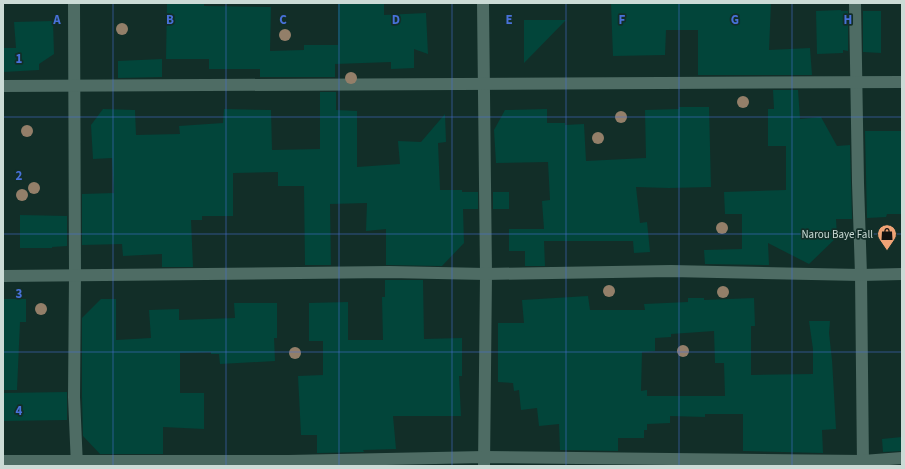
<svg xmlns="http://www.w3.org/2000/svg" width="905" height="469" font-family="'Source Sans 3',sans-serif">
<rect width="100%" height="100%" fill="#122e28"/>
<g fill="#02453a" fill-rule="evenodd">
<path d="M167,3H204V6L271,7L270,51L304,50V45H338V4L384,3V15L426,13L428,54L414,49V68L391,69V62L335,64V77H260V69H209V59H166Z"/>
<path d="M611,3H771L769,50L810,48L812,75H698V30H666L665,55L613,56Z"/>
<path d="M841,10V11H848V51L843,50V53L817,54L816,11Z"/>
<path d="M863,11H881V53L863,52Z"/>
<path d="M524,20H566L524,63Z"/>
<path d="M53,21L54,54L39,64V70L3,72V48H16L14,22Z"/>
<path d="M162,59V77L118,78V61Z"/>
<path d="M773,90H798L800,119L821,117L837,146L850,145L852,219H836L837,237L809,264L768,243L769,265L705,264L704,250L742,249V214H725L724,192L786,190V146H768V109H774Z"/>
<path d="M320,92H336V110L357,111V167L400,164L398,141L421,142L445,114L446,142L438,143L440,190H462V192H478V209H463L464,243L442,266L386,265V229L366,231L367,203L330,204L331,265H305L304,186H278V172L233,173V216H202V220H191L193,267H162V254L123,256L122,244L82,245V194L114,193L112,158L93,159L91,125L103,109L135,110L136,135L180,134L179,126L223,123L224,109L271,110L272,150L320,149Z"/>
<path d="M679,107H709L711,187L669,188L636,187L640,223L647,222L650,252L634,253L633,241H544L545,266H525V251H509V229H544L542,201L550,200L548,162L496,163L494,130L505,110L547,109V123H565V125L584,124L586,161L646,158L645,110L679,109Z"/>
<path d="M865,131H902V214H887L886,217L867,218Z"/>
<rect x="493" y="192" width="16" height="17"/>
<path d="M20,215L67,216V246L52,247V248H20Z"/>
<path d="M385,280H423L424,339L462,338V376H459L461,416H393L396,449L363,450L364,452L317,453V435H301L298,376L323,375V341H309V303L348,302V340H383L382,297H385Z"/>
<path d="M588,296L590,310H645L644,304L688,302V298H704V300L754,298L755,326H751V375L813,374V349L809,321H830L829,333L832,360L836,429L822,430L823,453L743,451V414H705V417L670,416V423L647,424V430H644V438H618V451L560,450L559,424L539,426L537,408L521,410L519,390L514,391L513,383L498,382V323H524L522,300ZM714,331L715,363H724L725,396H647V390L641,391L642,352L655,351V338L671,337V334Z"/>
<path d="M3,299H26V322H20L17,390H3Z"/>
<path d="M101,299H116V340L151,338L149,310L179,309V320L235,318L234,303H277V338H274L275,361L220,364L219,354H211V352L180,353V393H204V429L163,427V454H100L83,436L82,397V318Z"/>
<path d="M67,392V420L3,421V393Z"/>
<path d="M902,437V451L883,452L882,439Z"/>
</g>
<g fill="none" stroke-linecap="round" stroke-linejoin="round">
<g stroke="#4e6c64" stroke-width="12">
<path d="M74,3L75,275L74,397L77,466"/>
<path d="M483,3L486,274L484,466"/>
<path d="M855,3L858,183L861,275L863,466"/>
<path d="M3,86L902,82"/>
<path d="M3,276L389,272L486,274L671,271L861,275L902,274"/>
<path d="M3,461H288L484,457L863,461L902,458"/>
</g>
</g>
<g fill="#937f69">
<circle cx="122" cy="29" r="6"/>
<circle cx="285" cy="35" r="6"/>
<circle cx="351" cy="78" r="6"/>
<circle cx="743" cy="102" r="6"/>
<circle cx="621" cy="117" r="6"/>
<circle cx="27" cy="131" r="6"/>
<circle cx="598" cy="138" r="6"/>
<circle cx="34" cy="188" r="6"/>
<circle cx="22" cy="195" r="6"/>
<circle cx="722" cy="228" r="6"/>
<circle cx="609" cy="291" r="6"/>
<circle cx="723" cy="292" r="6"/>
<circle cx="41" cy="309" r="6"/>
<circle cx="683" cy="351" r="6"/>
<circle cx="295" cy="353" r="6"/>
</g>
<path fill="none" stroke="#4871d8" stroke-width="1" stroke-opacity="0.55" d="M113,3V466M226,3V466M339,3V466M452,3V466M566,3V466M679,3V466M792,3V466M3,117H902M3,234H902M3,352H902"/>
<defs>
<g id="shop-pin" transform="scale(1)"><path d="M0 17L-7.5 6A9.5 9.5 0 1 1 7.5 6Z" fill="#efa376" stroke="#122e28"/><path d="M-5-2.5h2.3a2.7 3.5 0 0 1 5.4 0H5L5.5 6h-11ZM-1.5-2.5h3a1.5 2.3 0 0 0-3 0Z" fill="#111"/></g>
</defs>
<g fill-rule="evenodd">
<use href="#shop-pin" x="887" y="234"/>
</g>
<g text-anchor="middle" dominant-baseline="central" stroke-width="3.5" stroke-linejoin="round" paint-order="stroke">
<g font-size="11" fill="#cbdbd6" stroke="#122e28" text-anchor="end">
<text x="873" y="234">Narou Baye Fall</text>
</g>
</g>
<g font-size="13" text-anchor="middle" font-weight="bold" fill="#4871d8" stroke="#122e28" stroke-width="3.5" stroke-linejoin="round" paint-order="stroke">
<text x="57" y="24">A</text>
<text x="170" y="24">B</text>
<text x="283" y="24">C</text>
<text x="396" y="24">D</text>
<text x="509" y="24">E</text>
<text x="622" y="24">F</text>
<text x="735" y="24">G</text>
<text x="848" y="24">H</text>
<text x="19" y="63">1</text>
<text x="19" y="180">2</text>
<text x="19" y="298">3</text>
<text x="19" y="415">4</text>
</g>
<rect width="905" height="469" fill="none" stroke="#cbdbd6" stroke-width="8"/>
</svg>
